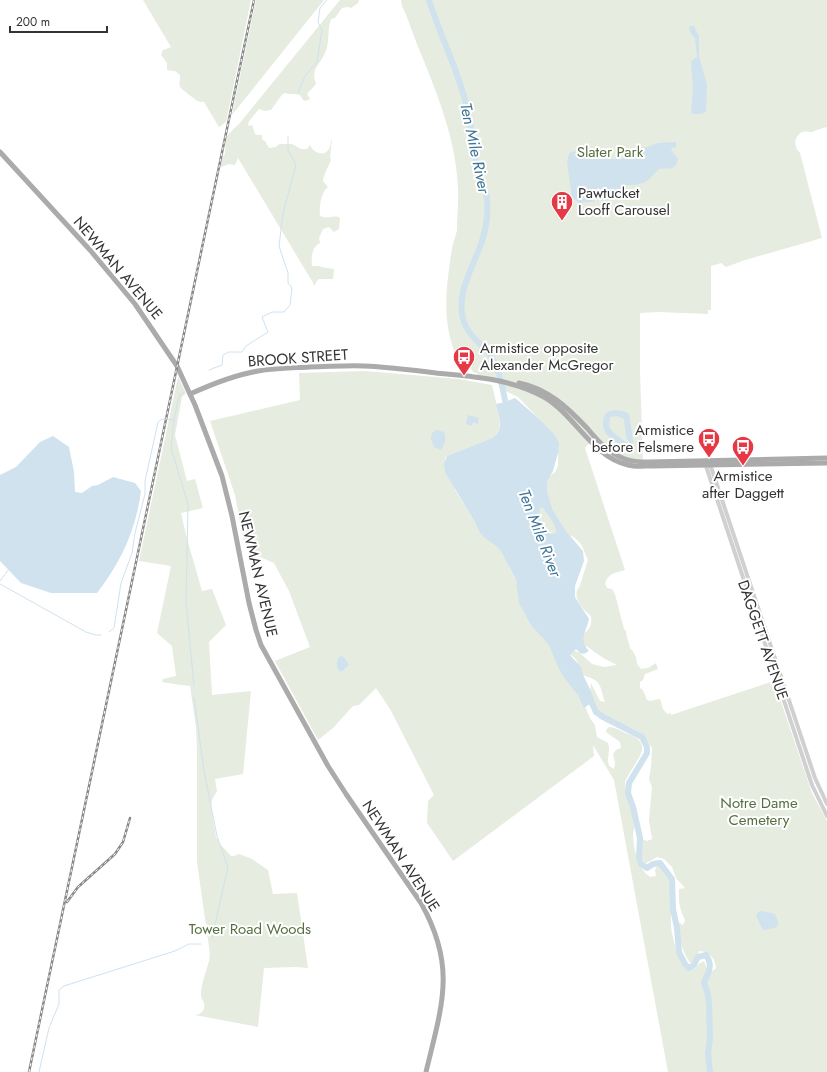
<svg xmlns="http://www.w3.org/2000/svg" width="827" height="1072" font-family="Jost,sans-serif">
<rect width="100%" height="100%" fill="#fff"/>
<g fill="#e6ecdf" fill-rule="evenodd">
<path d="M143,0H251L226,122L219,127L204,102C202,102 200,102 198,101C196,100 180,88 180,87C178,82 182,78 179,74C175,70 171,71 167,70V63L161,55L163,50L171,47Z"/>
<path d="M256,0H324L232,115Z"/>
<path d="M340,0H359L358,3L351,8L348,7L342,8L335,18L331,19C327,30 330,43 325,53C320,65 310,69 316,84L307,94L310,99L305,101L303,100L300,95C295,93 290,95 284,93L281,96L271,110L265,111L259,109L249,121L248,126L252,125L255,134L257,135H262V139L266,142L267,145L269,148L276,147L279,144H292L301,149H307L310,145C313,152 323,158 329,149C331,146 330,142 332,139L330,157L331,160C329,165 323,176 323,181L328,187C321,192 319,207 320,216C329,220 334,214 340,218L339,229L334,232L329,227L323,229L319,238L320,243C312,247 311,257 312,266H319L321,267L334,269L333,279H319L316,282L315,286L238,158L235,165L229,164L221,167L219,165L221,159C228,154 224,144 226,139C228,133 234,129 239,124Z"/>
<path d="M401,0H827V127C822,128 817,130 812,132C809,132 806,131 802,132C794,137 793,146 800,153L822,238L745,260L726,267L721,263L711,266V310H708V314L658,312L640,313V373L643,460C624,460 612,450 598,439L590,442L585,448L625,570C615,573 608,573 605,584L607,588L612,589L615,594L624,629L626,631C626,636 629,642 630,648C634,652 637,658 637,664L641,669L648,668L656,663L658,669L645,674L643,680L640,682V688L643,690L647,700L650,701L660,699L663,709L667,714L671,713V715L774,681L812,793L827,821V1072H668L614,780L593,745L594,756L453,861L427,823L428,801L434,795L390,709L376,688L359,705L353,706L333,728L318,740L275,661L310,647L289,591L274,563L258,556L244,543L235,495L210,421L300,400L299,373L365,371L459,379L492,385C494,395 504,426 497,434C495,436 493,437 492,438L447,456L445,458L455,490L474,521L480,533L497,531L510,569L516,580L518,589L541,623L553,653L584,704L590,718L595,725L597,737L608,743C611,752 606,756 609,766L614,769L615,763L613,754L616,750L621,748L620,742L606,732V730L609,727C616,727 622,732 628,734C654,743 638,758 629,774C628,777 625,780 625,782C625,796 634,808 635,821C635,825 634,829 633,833C633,848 638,869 650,877L656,876L655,870L658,864C679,872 668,915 672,933C673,937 674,943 676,948C678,950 680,952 681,955C685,964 683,968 694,969L700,963L704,961L707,969L704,976L705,980L709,978L711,972L716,968C715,957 709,952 699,951L696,962L690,963C683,953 679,938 676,926L678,922L683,925L685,920C680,910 678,901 679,889L685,888L676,878L672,867L664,859L657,857L645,864L642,857L641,839L647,841L652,839L649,820L652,787L649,779L651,767L652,748L641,733L598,712C593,705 589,692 591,683L600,701L605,702C602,696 602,685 596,681C591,677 585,677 578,672C580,658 573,657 564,650H573L580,653L592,664L604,667L617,665L603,658L578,640C584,631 593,631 591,616C584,610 574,601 577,590C578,588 580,587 580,585C583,577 585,568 588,560C585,554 583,545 578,541C571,533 565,536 556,534C531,528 541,497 544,480L555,472L558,466V444L555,435L545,428L538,418L518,397L503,390L501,385L502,378L496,377L495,380L477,377V373H474L467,363L460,364C440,324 446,290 452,248C453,242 456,236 457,230C457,217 459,202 458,188C456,139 437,93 419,49C413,35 409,20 402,6ZM756,916L778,922L762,929Z"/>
<path d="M178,377L186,393L182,397L175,435L187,481L195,479L203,508L181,513L186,535L202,591L212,589L226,625L209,642L212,695L251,691L243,774L215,779L217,791L212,800L211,807L216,837L220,844L231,856H234L239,854L252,859L268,870L273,894L297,893L308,968L296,967L264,968L258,1027L195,1015C199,1014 203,1013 204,1008C206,1002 200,999 201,994C201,981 209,967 210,954L197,862V750L196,727L190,686L174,684L162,682L163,679L176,676L172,646L157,633L171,566L139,561Z"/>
</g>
<g fill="#cfe2ee" fill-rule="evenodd">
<path d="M691,26H694L699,36V56L707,85L706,111C701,115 696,115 691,113L693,88L691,61L697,57L695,38L691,34L689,27Z"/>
<path d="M676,142V147L672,148L671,150L678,159C675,172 670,167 659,169L646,182L635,185H627L619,190L612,199L580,203L572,198L567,162L569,154L571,152L578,151L600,159H621L649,146L658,143Z"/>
<path d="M515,398L537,417L555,435L559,443L558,453L553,471L547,481V491L552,509L565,530L583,551L584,561L575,586V597L589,619C586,633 578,639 589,651L584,654L580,653L576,649L570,655L581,667C583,679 592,689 594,701L584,708L578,695L565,679L558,667L549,645L531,625L519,603L516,580L501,551L495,545L486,539L480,533L474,521L445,472L444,464L447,456L492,438C492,438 497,434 497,434C503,427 498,412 496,404L505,402ZM540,508H543C548,516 557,524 556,533C541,536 539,519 540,508Z"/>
<path d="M615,410L623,411L629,414L633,440L632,447L626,437L624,419L617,416L610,417L609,426C614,436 625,439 631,448V449H629C614,442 594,431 607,412Z"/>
<path d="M468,415L479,418L478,424L473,422L472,426L466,424Z"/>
<path d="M437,430L444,432C447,438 444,445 441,450L434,447L431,439L432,433Z"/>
<path d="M53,436L69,447L74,472L75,492L82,493L92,486L98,485L113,477L135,483L141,491C136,530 121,562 97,593H51L21,583L0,561V475L16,467L40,442Z"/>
<path d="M342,656L346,660L349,665L341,672C336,669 336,662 339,657Z"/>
<path d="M761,911L775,914L778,922L777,927L765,930L762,929L756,916L758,912Z"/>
</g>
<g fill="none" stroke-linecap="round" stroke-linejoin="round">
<g stroke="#cfe2ee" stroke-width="1">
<path d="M298,93L305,76L317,62L322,30L318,22L320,8L327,0"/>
<path d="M209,370L222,365L223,355L229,352H242L246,346L268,332L262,317L272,312H284L290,305L292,288L288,283V273L279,246L283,213L296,165L288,150V137"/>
<path d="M184,392L179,396L174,420L171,448L188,504L186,603L194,685"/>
<path d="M0,581L9,569"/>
<path d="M0,584L86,632L96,635H101"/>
<path d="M109,632L114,628L121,583L132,553L135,533L145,494V481L158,422L162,419L174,420"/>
<path d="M194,697L204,771L217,836L228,867L212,938"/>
<path d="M39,1072L49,1028L59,1004V990L64,986L175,951L189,944H201"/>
</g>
<g stroke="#cfe2ee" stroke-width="6">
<path d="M429,0C439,32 454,62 463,93C471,117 472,143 477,168C479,178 486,188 487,199C488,212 486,229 482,241C474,266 456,292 463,319C467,335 481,343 490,355C500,368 503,393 507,409"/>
<path d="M589,697L596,712L603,717L642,737L647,747V753L629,783L628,793L633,807L640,838L639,857L641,864L647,868L653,864L660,863L672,879L673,909L677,928L679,952L685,964L689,968L694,965L698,957L706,955C713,965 709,972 704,982L708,995L709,1003L710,1039L708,1053L710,1072"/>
</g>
<g stroke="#d0d0d0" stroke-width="4">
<path d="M705,463L812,785L827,816"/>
<path d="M710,464L815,778L827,804"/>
</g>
<g stroke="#ababab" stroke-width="5">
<path d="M0,152L90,250L135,304L177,366L195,405L222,476L232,516L249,603L256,630L261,645L328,766L346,794L421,903C457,967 442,1005 426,1072"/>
<path d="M519,383C548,389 567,407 587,428C598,441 608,453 625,459C633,462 641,462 649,462L827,458"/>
<path d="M190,394C212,384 234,375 258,371C275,368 292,368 309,367C327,367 346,365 364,366C388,367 412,370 436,373C472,376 511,379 544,397C575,415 592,457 628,465C635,467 644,466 652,466L827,463"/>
</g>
<g stroke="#888" stroke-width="2.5">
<g id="rail">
<path d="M67,902L78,887L115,854L123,842L130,818"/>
<path d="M29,1072L254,0"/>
</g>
</g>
<use href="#rail" stroke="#fff" stroke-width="1" stroke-dasharray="3" stroke-linecap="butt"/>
</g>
<defs>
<g id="building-pin" transform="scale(1.15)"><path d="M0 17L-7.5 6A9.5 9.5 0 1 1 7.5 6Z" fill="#e63946" stroke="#fff"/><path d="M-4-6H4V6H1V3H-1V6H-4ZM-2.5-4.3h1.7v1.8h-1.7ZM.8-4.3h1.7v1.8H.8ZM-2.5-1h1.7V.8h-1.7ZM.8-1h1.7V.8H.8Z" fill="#fff"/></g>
<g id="bus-pin" transform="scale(1.15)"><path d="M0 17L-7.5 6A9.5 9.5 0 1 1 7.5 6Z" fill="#e63946" stroke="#fff"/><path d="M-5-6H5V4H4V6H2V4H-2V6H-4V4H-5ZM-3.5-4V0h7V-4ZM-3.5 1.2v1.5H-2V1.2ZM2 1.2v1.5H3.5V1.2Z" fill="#fff"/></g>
</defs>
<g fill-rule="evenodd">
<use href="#building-pin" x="562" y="202"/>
<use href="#bus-pin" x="464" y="357"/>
<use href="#bus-pin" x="709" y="439"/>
<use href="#bus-pin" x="743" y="447"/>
</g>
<g text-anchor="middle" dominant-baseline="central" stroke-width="4" stroke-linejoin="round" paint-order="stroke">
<g font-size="15" fill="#56703f" stroke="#fff">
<text x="610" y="152">Slater Park</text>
<text x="759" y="803">Notre Dame<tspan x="759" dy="17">Cemetery</tspan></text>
<text x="250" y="929">Tower Road Woods</text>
</g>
<g font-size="15" fill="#333" stroke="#fff" text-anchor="start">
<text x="578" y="193">Pawtucket<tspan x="578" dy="17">Looff Carousel</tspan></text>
<text x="480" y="348">Armistice opposite<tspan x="480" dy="17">Alexander McGregor</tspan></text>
<text x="694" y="430" text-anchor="end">Armistice<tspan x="694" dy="17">before Felsmere</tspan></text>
<text x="743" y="476" text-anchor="middle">Armistice<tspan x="743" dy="17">after Daggett</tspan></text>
</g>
<g font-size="15" fill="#333" stroke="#fff">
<text transform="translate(118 268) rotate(50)">NEWMAN AVENUE</text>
<text transform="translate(298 358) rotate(-4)">BROOK STREET</text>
<text transform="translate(258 574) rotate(77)">NEWMAN AVENUE</text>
<text transform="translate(763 640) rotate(71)">DAGGETT AVENUE</text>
<text transform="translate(401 856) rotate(57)">NEWMAN AVENUE</text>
</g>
<g font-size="16" font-style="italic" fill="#3f7597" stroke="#fff">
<text transform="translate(475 148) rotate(78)">Ten Mile River</text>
<text transform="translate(540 533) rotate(69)">Ten Mile River</text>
</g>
</g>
<path d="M10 26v6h97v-6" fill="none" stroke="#333333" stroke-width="2"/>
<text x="16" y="26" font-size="12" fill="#333333" stroke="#ffffff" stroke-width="3" paint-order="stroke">200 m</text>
</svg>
